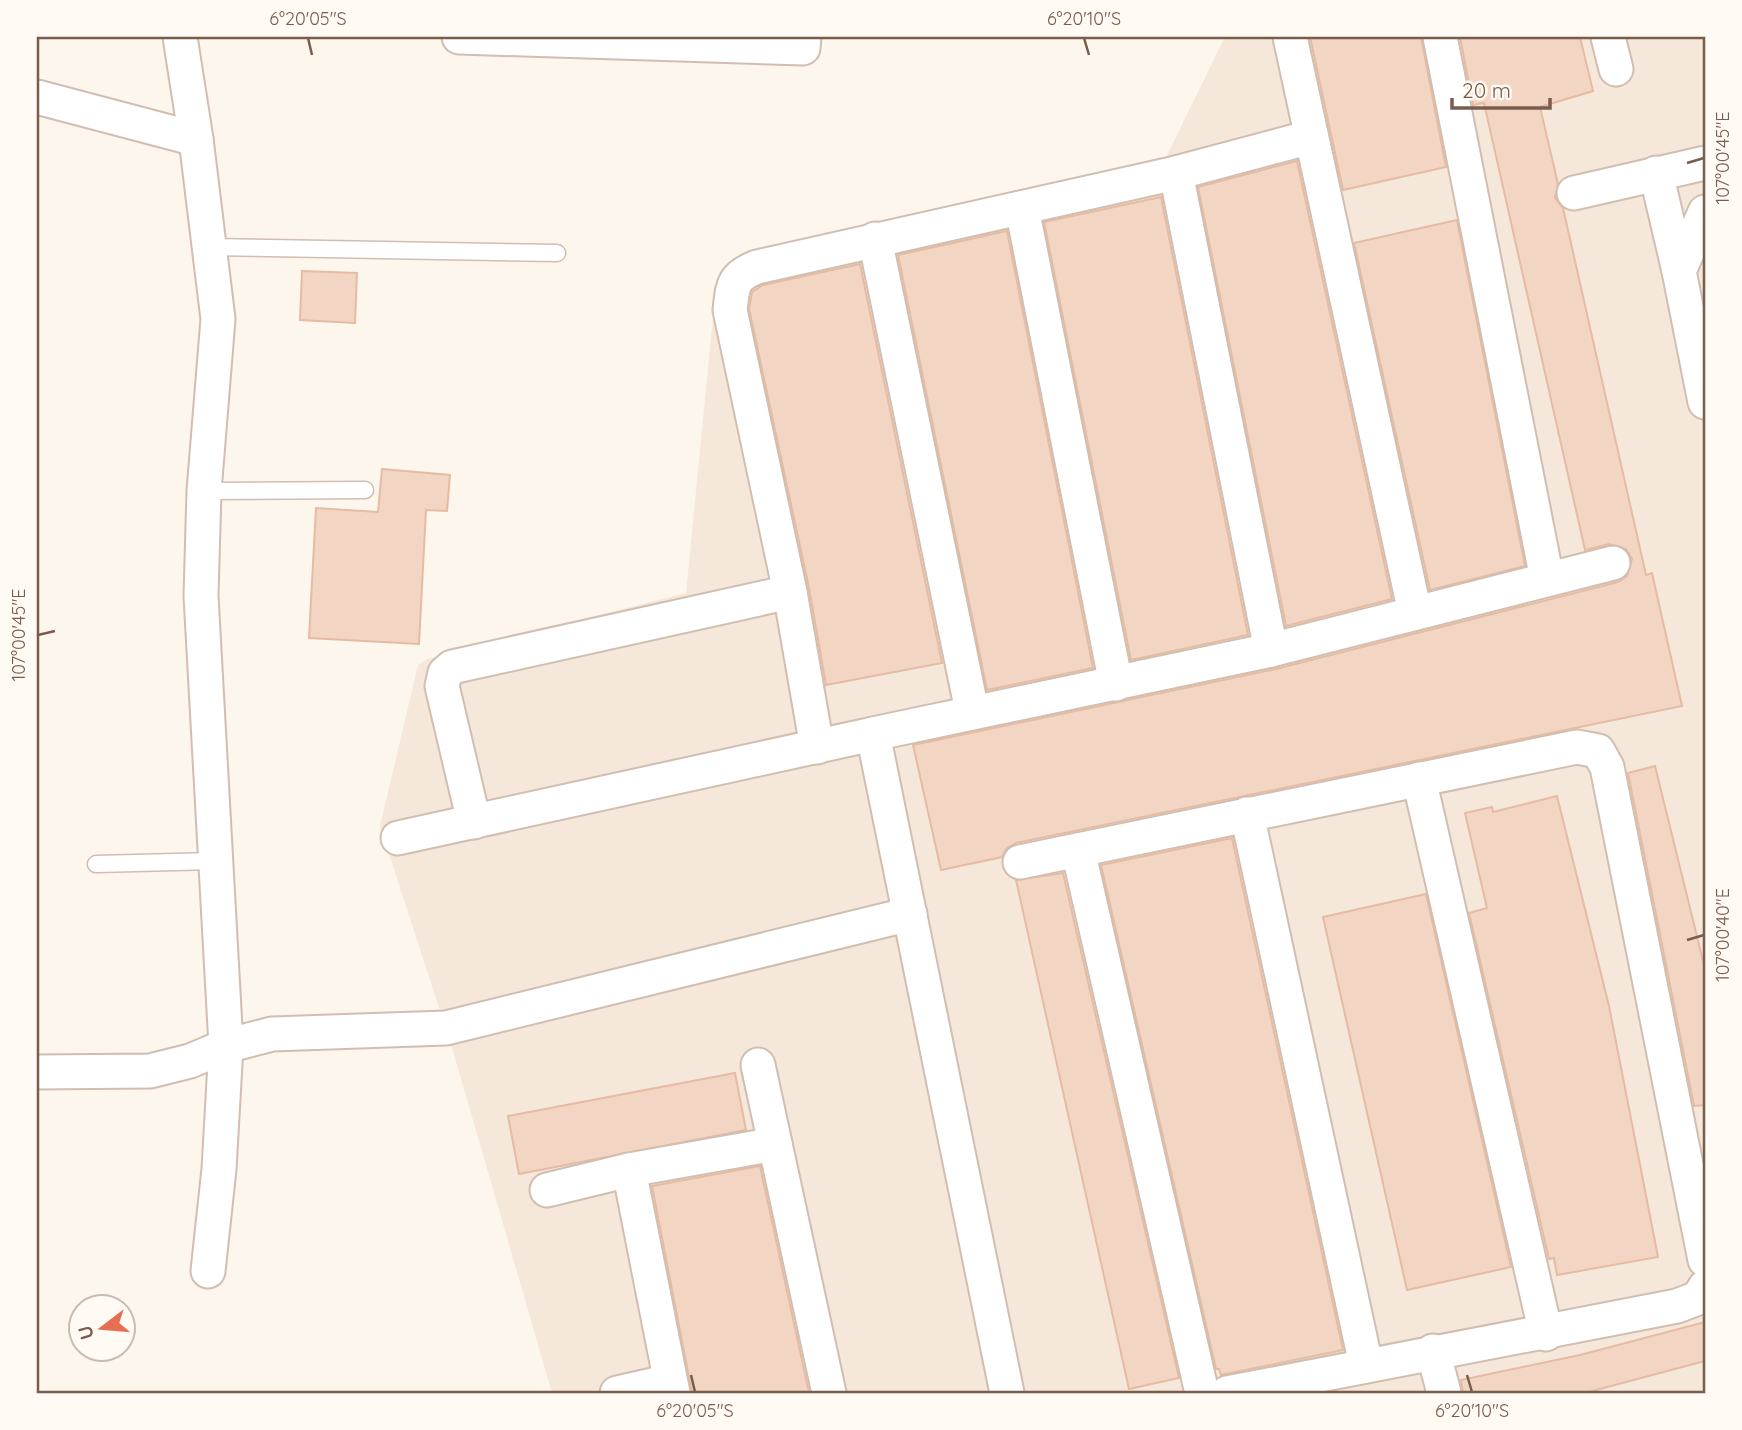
<svg xmlns="http://www.w3.org/2000/svg" width="1742" height="1430" font-family="Quicksand,sans-serif">
<rect width="100%" height="100%" fill="#fdf6ec"/>
<path fill="#f5e8da" d="M1225,37H1705V1393H552L453,1051L380,826L418,665L427,659L686,593L714,307L719,287L1165,159Z"/>
<g fill="#f3d5c3" stroke="#e6bba3" stroke-width="2">
<path d="M1310,37H1421L1446,167L1343,190Z"/>
<path d="M1460,37H1580L1593,91L1540,107L1558,184L1555,198L1563,208L1646,575L1652,573L1682,706L1016,843L1007,848L1002,857L941,870L913,745L1276,669L1618,582L1627,576L1632,559L1626,549L1609,544L1585,550L1484,103L1473,105Z"/>
<path d="M1297,161L1392,599L1286,626L1198,187Z"/>
<path d="M1161,197L1248,635L1131,660L1044,222Z"/>
<path d="M1457,220L1525,566L1430,590L1354,243Z"/>
<path d="M1007,231L1093,668L987,690L898,255Z"/>
<path d="M860,264L942,663L826,685L809,588L749,309L752,292L763,285Z"/>
<path d="M302,271L357,273L355,323L300,320Z"/>
<path d="M382,469L450,475L447,511L426,510L419,644L309,638L316,508L378,512Z"/>
<path d="M1655,766L1705,969V1105L1694,1106L1628,773Z"/>
<path d="M1557,796L1609,1006L1658,1257L1557,1275L1554,1258L1549,1259L1469,913L1487,908L1465,813L1492,807L1493,812Z"/>
<path d="M1232,838L1343,1350L1221,1375L1219,1369H1216L1101,865Z"/>
<path d="M1063,873L1179,1378L1129,1389L1016,880Z"/>
<path d="M1426,894L1511,1267L1407,1290L1323,917Z"/>
<path d="M735,1073L746,1130L519,1174L508,1116Z"/>
<path d="M760,1166L809,1393H692L652,1186Z"/>
<path d="M1705,1322V1361L1585,1393H1463L1461,1380L1580,1355Z"/>
</g>
<g fill="none" stroke-linecap="round" stroke-linejoin="round">
<g stroke="#d1beb0" stroke-width="19">
<g id="lane">
<path d="M209,247L557,253"/>
<path d="M204,491L365,490"/>
<path d="M96,864L215,861"/>
</g>
</g>
<g stroke="#d1beb0" stroke-width="37">
<g id="street">
<path d="M180,37L196,139L218,319L204,491L201,596L226,1046L219,1169L208,1271"/>
<path d="M459,37L803,48L804,37"/>
<path d="M1290,37L1415,613"/>
<path d="M1440,37L1547,579"/>
<path d="M1608,37L1616,69"/>
<path d="M37,97L196,139"/>
<path d="M1176,173L1311,137"/>
<path d="M1656,173L1679,271"/>
<path d="M1574,193L1705,163"/>
<path d="M1022,208L1116,684"/>
<path d="M1705,212L1679,271L1705,402"/>
<path d="M875,239L972,711"/>
<path d="M873,734L1271,650L1613,563"/>
<path d="M817,747L790,592L730,310C733,285 732,277 757,267L1176,173L1271,650"/>
<path d="M1419,779L1546,1334"/>
<path d="M1247,814L1366,1365"/>
<path d="M474,822L442,686L445,673L452,667L790,592"/>
<path d="M398,838L873,734L1007,1393"/>
<path d="M1078,850L1577,747L1598,751L1607,767L1705,1260"/>
<path d="M1020,862L1078,850L1202,1393"/>
<path d="M758,1065L829,1393"/>
<path d="M37,1072L150,1071L190,1061L226,1046L272,1034L446,1028L910,914"/>
<path d="M547,1190L629,1170"/>
<path d="M1433,1351L1444,1393"/>
<path d="M617,1393L670,1381"/>
<path d="M673,1393L629,1170L775,1144"/>
<path d="M1227,1393L1677,1306L1698,1298L1705,1287"/>
</g>
</g>
<use href="#lane" stroke="#fff" stroke-width="16"/>
<use href="#street" stroke="#fff" stroke-width="33"/>
</g>
<path fill="none" stroke="#7a5c4d" stroke-width="2.5" d="M308,38L312,55M1084,38L1089,55M1687,163L1704,158M38,635L55,631M1687,940L1704,935M691,1375L695,1392M1467,1375L1472,1392"/>
<rect width="1742" height="1430" fill="none" stroke="#fffaf3" stroke-width="77"/>
<g transform="translate(102 1328) rotate(254)"><circle r="33" fill="#fffaf3" stroke="#cabbb1" stroke-width="2"/>
<path d="M0-5L12 26L0 18L-12 26Z" fill="#e76f51"/>
<text y="-10" font-size="19" font-weight="bold" text-anchor="middle" fill="#7a5c4d">U</text>
</g>
<path d="M1452 98v10h98v-10" fill="none" stroke="#7a5c4d" stroke-width="3.5"/>
<text x="1462" y="98" font-size="21" fill="#7a5c4d" stroke="#fffaf3" stroke-width="5" paint-order="stroke">20 m</text>
<rect x="38" y="38" width="1666" height="1354" fill="none" stroke="#7a5c4d" stroke-width="2.5"/>
<g font-size="18" text-anchor="middle" fill="#7a5c4d">
<text x="308" y="25">6°20'05"S</text>
<text x="1084" y="25">6°20'10"S</text>
<text transform="translate(1723 158) rotate(-90)" y="6">107°00'45"E</text>
<text transform="translate(19 635) rotate(-90)" y="6">107°00'45"E</text>
<text transform="translate(1723 935) rotate(-90)" y="6">107°00'40"E</text>
<text x="695" y="1417">6°20'05"S</text>
<text x="1472" y="1417">6°20'10"S</text>
</g>
</svg>
